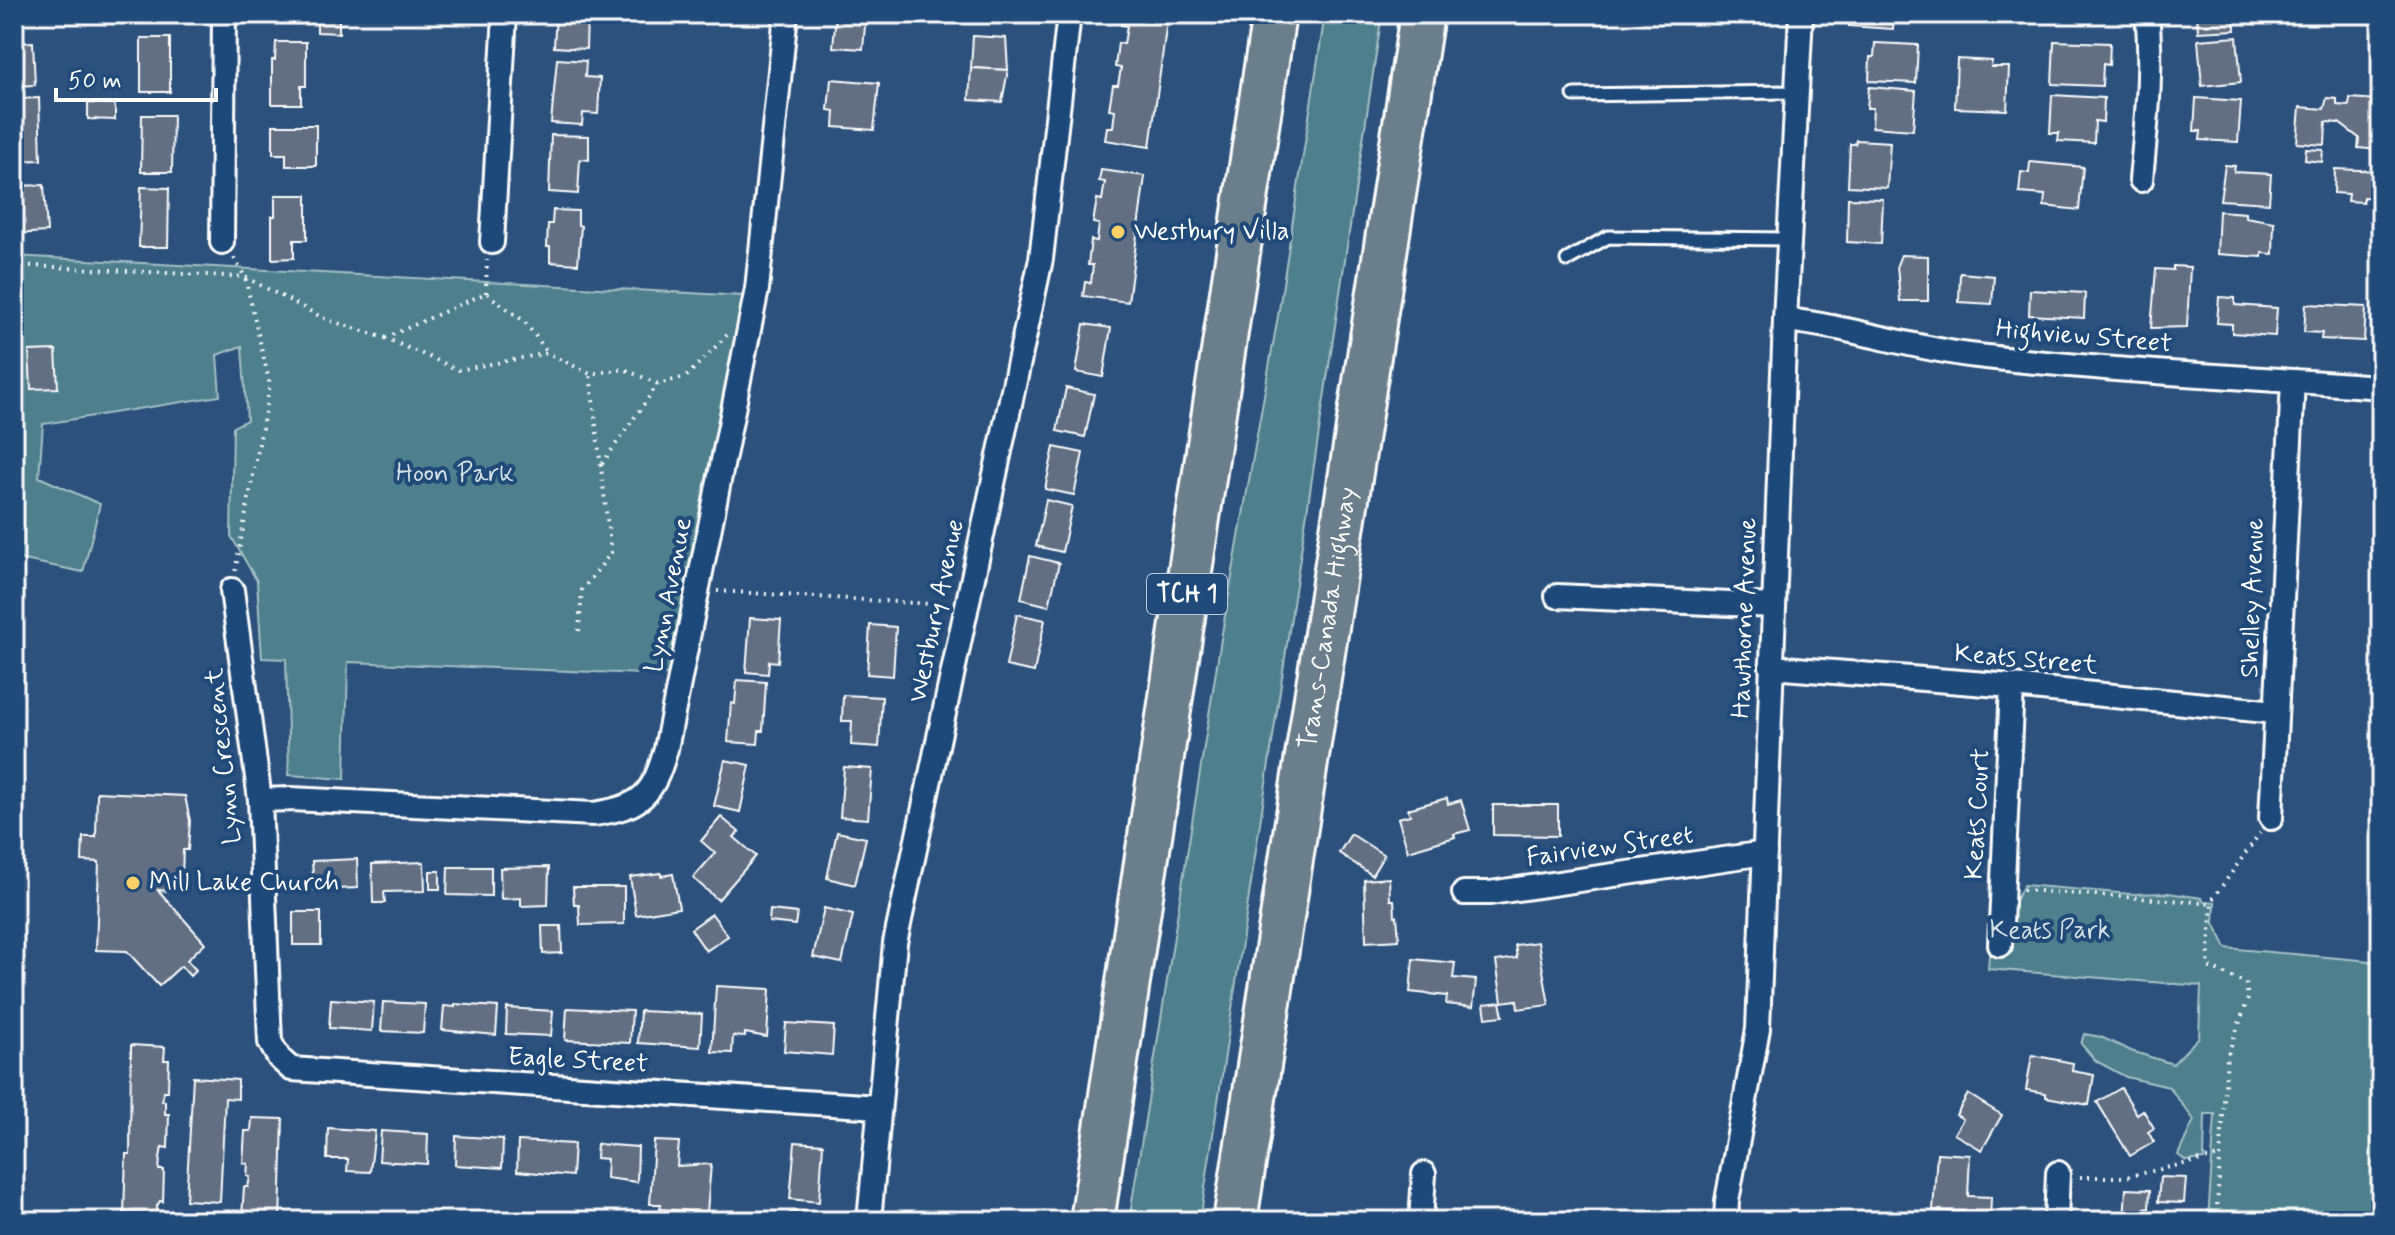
<svg xmlns="http://www.w3.org/2000/svg" width="2395" height="1235" font-family="Mynerve,sans-serif">
<rect width="100%" height="100%" fill="#2c517c"/>
<filter id="ink" filterUnits="userSpaceOnUse"><feTurbulence type="fractalNoise" baseFrequency=".0125" numOctaves="2"/><feDisplacementMap in="SourceGraphic" scale="16" xChannelSelector="R" yChannelSelector="G"/><feConvolveMatrix kernelMatrix="1 2 1 2 8 2 1 2 1" color-interpolation-filters="sRGB"/></filter>
<g filter="url(#ink)">
<g fill="#4e808c" stroke="#a6c0c6" stroke-width="2">
<path d="M1325,14H1382L1200,1221H1129L1221,639L1278,316Z"/>
<path d="M14,256L743,296L668,675L348,662L345,779L289,775L286,659L262,658L257,581L231,536L233,427L247,420L242,346L217,355L220,396L43,424L39,477L100,504L83,572L14,558Z"/>
<path d="M2024,885L2131,894L2168,893L2202,898L2204,901L2215,902L2214,923L2226,948L2381,962V1221H2208L2215,1114H2205L2204,1159L2186,1161L2178,1155L2194,1120L2169,1087L2126,1077L2096,1061L2081,1044L2084,1034L2101,1037L2131,1051L2173,1064L2199,1037L2201,986L1988,969L1990,942Z"/>
</g>
<g fill="#626e82" stroke="#fff" stroke-width="2">
<path d="M274,14H303V24L274,23Z"/>
<path d="M556,14H587L586,49L554,47Z"/>
<path d="M836,14H866L863,49L833,47Z"/>
<path d="M1122,14L1167,21L1150,147L1105,140L1107,127H1113L1115,110L1109,109L1113,85H1118L1121,68L1115,67L1118,43L1124,44L1127,26L1121,25Z"/>
<path d="M1850,14H1894L1893,29L1849,26Z"/>
<path d="M2197,14H2234L2235,30L2198,32Z"/>
<path d="M317,20H339V33L317,32Z"/>
<path d="M973,36L1006,38L1008,70L971,68Z"/>
<path d="M2237,37L2241,82L2202,86L2198,40Z"/>
<rect x="141" y="38" width="29" height="54"/>
<path d="M2054,41L2110,43L2109,65L2103,64L2102,86L2052,84Z"/>
<path d="M33,42L35,85L14,86V43Z"/>
<path d="M276,42H306V86H301V104H272V60H275Z"/>
<path d="M1875,43L1918,45L1916,83L1869,81L1870,57H1874Z"/>
<path d="M557,59L586,61L585,77L600,78L598,114L583,113L582,125L551,123Z"/>
<path d="M1957,59L1992,61L1991,67H2009L2007,110L1955,108Z"/>
<path d="M971,68L1008,70L1002,102L969,100Z"/>
<path d="M831,79L879,83L874,130L834,127L835,111L828,110Z"/>
<path d="M1869,87L1916,91L1913,130L1872,127L1873,108H1867Z"/>
<path d="M2052,95L2104,98L2103,122L2095,121L2094,143L2058,141L2059,133H2050Z"/>
<path d="M39,98L41,160L14,161V99Z"/>
<path d="M2196,98L2241,101L2238,142L2200,140L2201,131H2194Z"/>
<path d="M2327,98L2337,99V105L2349,106L2350,98L2377,100L2375,122H2379V126L2381,127L2380,150L2358,148L2359,138L2339,123L2326,122L2325,145L2297,143L2300,107L2324,109Z"/>
<path d="M88,103L115,104V120L88,119Z"/>
<path d="M142,115H173L172,172H141Z"/>
<path d="M273,125H316V166H286V154H273Z"/>
<path d="M551,135L589,136V160L580,159L578,194L549,192Z"/>
<path d="M1856,140L1890,142L1887,188L1848,186L1850,144H1855Z"/>
<path d="M2306,149L2323,150L2322,162L2305,160Z"/>
<path d="M2030,162L2083,167L2079,210L2044,206L2045,195L2019,193L2021,172L2029,173Z"/>
<path d="M2225,165L2235,166L2234,172L2271,174L2269,203L2220,200Z"/>
<path d="M2335,169L2381,171V198L2363,197V202L2347,201L2348,194L2334,193Z"/>
<path d="M1101,170L1145,176L1128,302L1083,296L1085,282L1091,283L1093,265H1088L1091,240L1097,241L1099,224L1093,223L1097,199L1102,200L1105,182L1099,181Z"/>
<path d="M44,185L47,232L14,234V186Z"/>
<path d="M141,187L169,188L168,247H139Z"/>
<path d="M275,195H307V240H294V258L272,259V216H275Z"/>
<path d="M1848,198L1883,199L1881,244L1847,242Z"/>
<path d="M553,210L578,211V225L581,226L578,264L550,262V247H547L548,224H552Z"/>
<path d="M2219,211L2245,213V217L2274,222L2273,254L2262,253V257L2217,254Z"/>
<path d="M1901,255L1928,256V301H1900L1897,265Z"/>
<path d="M2173,266L2190,267L2187,327L2151,328L2156,269L2173,270Z"/>
<path d="M1960,273L1994,276L1992,304L1959,302Z"/>
<path d="M2030,290L2085,293L2084,318L2029,315Z"/>
<path d="M2219,297L2235,298V305L2277,308L2275,336L2232,333V324L2217,323Z"/>
<path d="M2306,304L2366,307L2364,341L2321,339L2322,333L2304,332Z"/>
<path d="M1084,324L1111,328L1103,377L1076,372Z"/>
<path d="M56,350L58,388L31,389L29,351Z"/>
<path d="M1066,388L1094,394L1085,437L1057,431Z"/>
<path d="M1054,447L1083,453L1074,495L1045,489Z"/>
<path d="M1046,500L1072,506L1062,552L1036,546Z"/>
<path d="M1030,556L1059,563L1049,606L1021,599Z"/>
<path d="M1017,614L1045,620L1034,672L1006,666Z"/>
<path d="M750,618L781,620L778,662L769,661L768,674L746,672Z"/>
<path d="M870,625L896,627L893,676L867,674Z"/>
<path d="M737,680L766,682L763,731H759L758,744L728,742L731,703L735,704Z"/>
<path d="M843,695L882,697L879,747L851,745L852,721H842Z"/>
<path d="M725,760L750,765L740,812L714,806Z"/>
<path d="M844,767L872,769L868,819L840,817Z"/>
<path d="M97,792L185,796L190,821L188,850H183L182,876L169,875L168,891L158,890L205,943L187,960L196,970L190,976L181,966L159,986L127,951L96,950L99,862L82,861L83,837H96Z"/>
<path d="M1447,798L1448,804L1461,800L1470,830L1454,834L1455,837L1408,851L1398,818L1410,815L1408,809Z"/>
<path d="M1493,805H1558V836L1493,835Z"/>
<path d="M721,817L739,832L734,837L756,856L718,900L693,878L715,853L701,841Z"/>
<path d="M837,832L866,838L855,885L827,878Z"/>
<path d="M1351,834L1384,855L1372,875L1339,853Z"/>
<path d="M357,859L358,888L314,890L312,861Z"/>
<path d="M424,862L425,891L384,892L385,903H373L372,864Z"/>
<path d="M448,867H491V896L447,895Z"/>
<path d="M549,867L548,905L521,906V898L501,899L500,868Z"/>
<rect x="430" y="871" width="10" height="18"/>
<path d="M661,873V876L673,874L679,908L636,915L630,877Z"/>
<path d="M1389,878L1390,900H1394L1395,916H1397L1399,940L1366,942L1364,880Z"/>
<path d="M573,887H624V924L580,925L579,905H574Z"/>
<path d="M824,908L853,915L842,963L813,957Z"/>
<path d="M770,910L797,913L795,925L769,922Z"/>
<rect x="293" y="912" width="28" height="33"/>
<path d="M712,914L728,936L706,951L691,929Z"/>
<path d="M542,926H561L562,953L543,954Z"/>
<path d="M1538,942L1549,1005L1518,1009L1517,1000L1502,1002L1496,961L1517,958L1515,945Z"/>
<path d="M1413,959L1455,963L1453,978L1476,980L1473,1007L1446,1004L1447,996L1410,992Z"/>
<path d="M716,986L770,989L767,1037L745,1033V1037L733,1036L732,1053L712,1052Z"/>
<path d="M331,999L374,1002L372,1031L329,1028Z"/>
<path d="M383,1002L425,1004L423,1033L381,1031Z"/>
<path d="M1500,1002L1503,1016L1486,1018L1484,1004Z"/>
<path d="M455,1004L498,1007L496,1035L442,1030L444,1006L455,1007Z"/>
<path d="M507,1008L553,1011L551,1036L506,1034Z"/>
<path d="M567,1008L632,1011L630,1043L565,1040Z"/>
<path d="M640,1011L702,1014L700,1047L638,1043Z"/>
<path d="M786,1023L834,1026L832,1055L784,1051Z"/>
<path d="M131,1045L165,1047L164,1060H169L168,1091H164L162,1101H165V1114H169L168,1148L162,1147L160,1158L159,1170H164L163,1202L160,1201L157,1206V1214L124,1213L126,1154H130Z"/>
<path d="M2032,1055L2073,1063L2072,1071L2094,1075L2089,1105L2046,1097V1093L2026,1090Z"/>
<path d="M193,1077L238,1080V1099L225,1098L220,1202L186,1200Z"/>
<path d="M2121,1088L2137,1114L2143,1110L2154,1128L2148,1132L2154,1142L2130,1156L2097,1102Z"/>
<path d="M1968,1094L2002,1115L1982,1150L1954,1134L1963,1119L1956,1115Z"/>
<path d="M252,1118L283,1119L280,1221H247V1217H242L244,1187H248L250,1177L247,1176L248,1164L243,1163L245,1131H251Z"/>
<path d="M328,1128L375,1131L370,1172L347,1171L348,1159H327Z"/>
<path d="M381,1131L428,1134L427,1164L379,1161Z"/>
<path d="M456,1136L503,1139L502,1168L455,1165Z"/>
<path d="M518,1141L574,1144L572,1176L517,1171Z"/>
<path d="M654,1141L679,1142L677,1166L711,1164L707,1212L660,1209L661,1204H650Z"/>
<path d="M795,1142L823,1144L819,1202L790,1199Z"/>
<path d="M597,1144L638,1147L637,1182L606,1178L607,1159L596,1158Z"/>
<path d="M1937,1153L1970,1155L1968,1196L1991,1197L1990,1221H1963L1964,1212L1933,1210Z"/>
<path d="M2160,1177L2186,1178L2184,1203L2158,1202Z"/>
<path d="M2126,1189L2150,1190L2149,1209L2145,1208L2144,1221H2124Z"/>
<path d="M790,1212L817,1213V1221H789Z"/>
</g>
<g fill="none" stroke-linecap="round" stroke-linejoin="round">
<g stroke="#fff" stroke-width="17">
<g id="lane">
<path d="M1574,95L1797,92"/>
<path d="M1567,260L1608,237L1789,239"/>
</g>
</g>
<g stroke="#fff" stroke-width="28">
<g id="street">
<path d="M2141,180C2146,125 2153,70 2147,14"/>
<path d="M222,242L224,14"/>
<path d="M492,242L505,14"/>
<path d="M1785,320C1847,326 1907,347 1969,355C2106,371 2244,377 2381,387"/>
<path d="M232,590L260,800L270,1042L279,1058L291,1069L879,1107"/>
<path d="M1557,596L1774,606"/>
<path d="M1771,667L2012,686L2276,712"/>
<path d="M260,800L291,799L594,814C642,807 653,795 666,749L757,289L786,14"/>
<path d="M2271,818L2293,381"/>
<path d="M1464,893H1490L1765,853"/>
<path d="M2000,945L2012,686"/>
<path d="M869,1221L895,943L1041,259L1069,14"/>
<path d="M1421,1221L1424,1174"/>
<path d="M1726,1221L1727,1201L1758,1029L1785,320L1801,14"/>
<path d="M2056,1221L2058,1173"/>
</g>
</g>
<g stroke="#fff" stroke-width="48">
<g id="highway">
<path d="M1092,1221L1274,14"/>
<path id="s1" d="M1235,1221L1422,14"/>
</g>
</g>
<g stroke="#fff" stroke-width="4" stroke-dasharray="2 6" stroke-linecap="butt">
<path d="M234,258L245,277L270,385L235,572"/>
<path d="M14,265L245,277L325,319L385,338L459,370L548,353L590,374L624,369L658,384L686,377L727,335"/>
<path d="M486,293L487,260"/>
<path d="M385,338L486,293L525,322L548,353"/>
<path d="M602,464L658,384"/>
<path d="M717,591L948,605"/>
<path d="M579,631L582,590L611,553L590,374"/>
<path d="M2023,890L2212,903"/>
<path d="M2080,1177H2126L2219,1156"/>
<path d="M2216,1221L2227,1057L2248,999L2246,983L2208,967L2212,900L2260,833"/>
</g>
<use href="#lane" stroke="#1f4a7a" stroke-width="11"/>
<use href="#street" stroke="#1f4a7a" stroke-width="22"/>
<use href="#highway" stroke="#6b7e8b" stroke-width="42"/>
</g>
</g>
<g fill="#ffd166" stroke="#1f4a7a" stroke-width="3">
<circle cx="1118" cy="232" r="8"/>
<circle cx="133" cy="883" r="8"/>
</g>
<g text-anchor="middle" dominant-baseline="central" stroke-width="8" stroke-linejoin="round" paint-order="stroke">
<rect fill="#1f4a7a" stroke="#bcc9d7" stroke-width="2" x="1147" y="574" width="80" height="40" rx="6"/>
<g font-size="24" font-weight="bold" fill="#fff">
<text x="1187" y="594">TCH 1</text>
</g>
<g font-size="26" fill="#fff" stroke="#1f4a7a" text-anchor="start">
<text x="1134" y="232">Westbury Villa</text>
<text x="149" y="883">Mill Lake Church</text>
</g>
<g font-size="26" fill="#fff" stroke="#1f4a7a">
<text transform="translate(2084 337) rotate(5)">Highview Street</text>
<text transform="translate(669 595) rotate(-79)">Lynn Avenue</text>
<text transform="translate(2253 598) rotate(-88)">Shelley Avenue</text>
<text transform="translate(937 611) rotate(-78)">Westbury Avenue</text>
<text stroke="none"><textPath href="#s1" startOffset="610">Trans-Canada Highway</textPath></text>
<text transform="translate(1745 618) rotate(-88)">Hawthorne Avenue</text>
<text transform="translate(2026 660) rotate(5)">Keats Street</text>
<text transform="translate(224 756) rotate(-96)">Lynn Crescent</text>
<text transform="translate(1978 814) rotate(-87)">Keats Court</text>
<text transform="translate(1610 847) rotate(-8)">Fairview Street</text>
<text transform="translate(578 1061) rotate(3)">Eagle Street</text>
</g>
<g font-size="26" fill="#d3dfe2" stroke="#1f4a7a">
<text x="455" y="474">Hoon Park</text>
<text x="2050" y="931">Keats Park</text>
</g>
</g>
<rect width="2395" height="1235" fill="none" stroke="#1f4a7a" stroke-width="48"/>
<rect x="24" y="24" width="2347" height="1187" fill="none" stroke="#fff" stroke-width="3" filter="url(#ink)"/>
<path d="M56 88v12h160v-12" fill="none" stroke="#ffffff" stroke-width="4"/>
<text x="68" y="88" font-size="24" fill="#ffffff" stroke="#1f4a7a" stroke-width="6" paint-order="stroke">50 m</text>
</svg>
